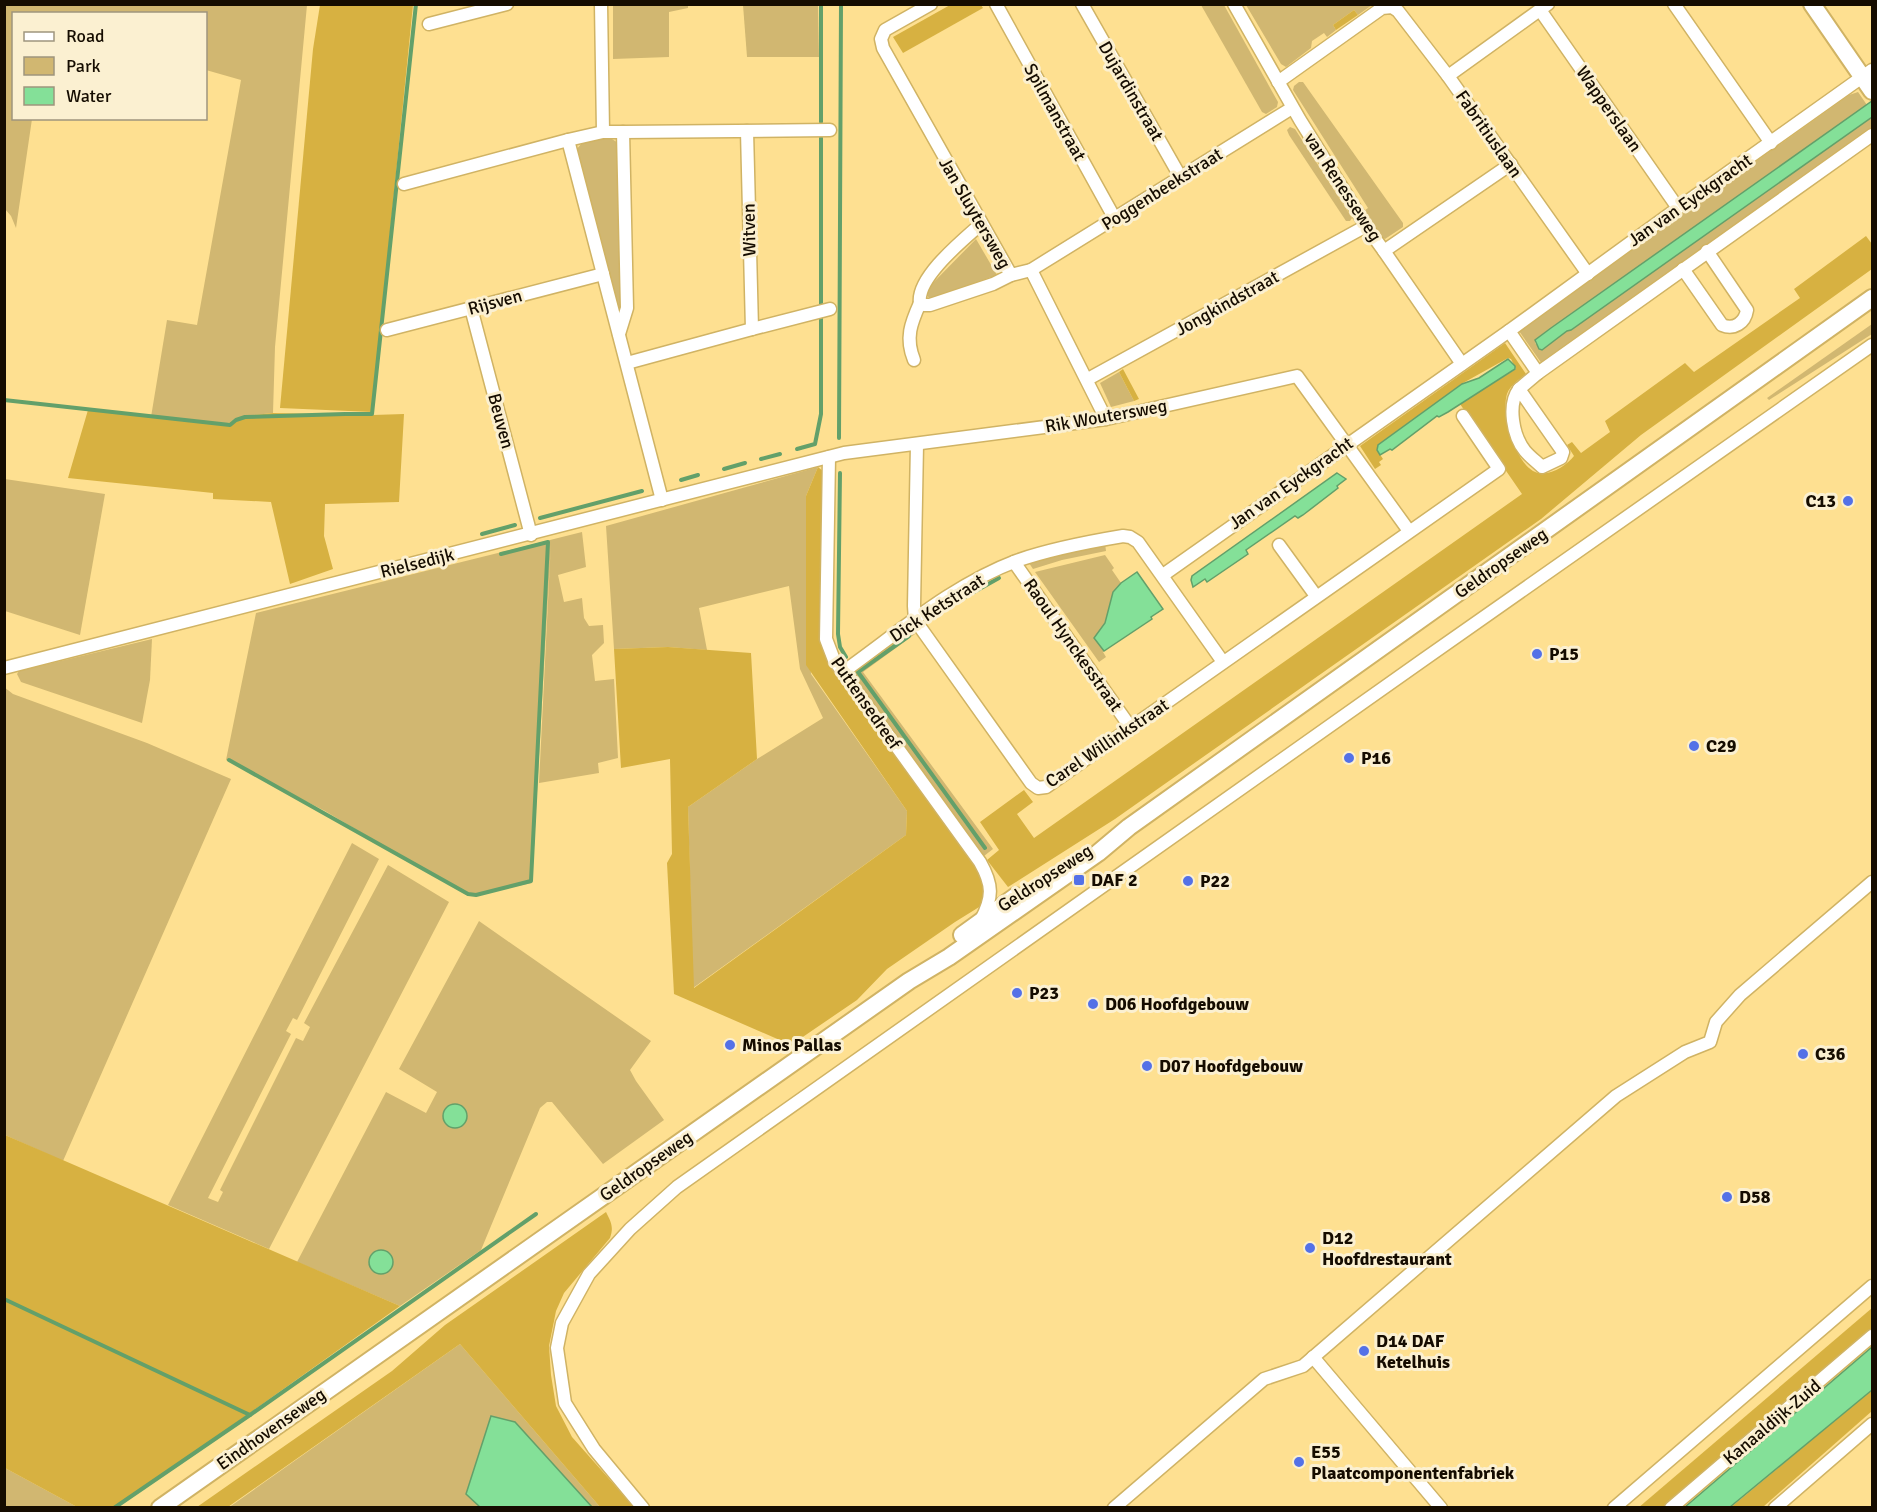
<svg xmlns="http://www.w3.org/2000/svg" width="1877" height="1512" font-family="Signika,sans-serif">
<rect width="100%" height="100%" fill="#fee091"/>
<g fill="#d1b771" fill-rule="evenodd">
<path d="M5,5H307L275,347L273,413L244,416L226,424L151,417L167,320L197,325L241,80L206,70V14H14V118L32,119L16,228L11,216L5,209Z"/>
<path d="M613,5H688V8L669,12V57L613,59Z"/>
<path d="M743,5H818L819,57H747Z"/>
<path d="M1201,5H1224L1278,102L1277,107L1266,114L1262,112Z"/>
<path d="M1246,5H1372L1358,15L1354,10L1333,25L1336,30L1327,37L1324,33L1312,41L1311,48L1286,67L1281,64Z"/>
<path d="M1299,82H1303L1403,223V227L1385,239L1380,236L1364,211L1368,208L1293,90L1294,86Z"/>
<path d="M1858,92L1867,105L1551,328L1535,340V343L1542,350L1567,331L1571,330L1872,117V130L1542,364L1519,331L1849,95Z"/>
<path d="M1290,127L1295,129L1352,218L1350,221H1346L1289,135L1287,130Z"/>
<path d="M597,139H612L618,143L622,310L620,313L575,151L582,143Z"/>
<path d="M976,239L997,275L930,299L924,292Z"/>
<path d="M1872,324V334L1769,400L1767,398Z"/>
<path d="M1119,372L1134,401L1111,407L1100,383Z"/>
<path d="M818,467L806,496L811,674L907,811L906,835L693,988L688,807L757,759L823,718L800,669L789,586L699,608L707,650L668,647L614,649L606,526Z"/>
<path d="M5,479L105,494L80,635L5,611Z"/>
<path d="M582,532L586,567L558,575L564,602L582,598L584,618L589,626L603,625L604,643L592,655L595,681L614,679L618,758L598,763L599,773L539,783L551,541L532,883L468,896L325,811L226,760L256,613Z"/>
<path d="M1105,543L1106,551L1062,560L1033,569L1029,563Z"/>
<path d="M1105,555L1114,568L1112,570L1121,583L1110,605L1105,623L1094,638L1104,651L1103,652L1106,657L1099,662L1035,572Z"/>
<path d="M909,631L915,634L863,672L993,849L984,856L853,679L854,671L858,667Z"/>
<path d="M152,639L150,680L142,723L21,682L17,674L19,671Z"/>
<path d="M4,687L13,694L147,743L231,779L63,1161L5,1135Z"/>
<path d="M352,843L379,859L297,1020L293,1018L286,1031L291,1034L208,1198L218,1202L223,1192L220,1190L296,1038L303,1041L310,1027L304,1023L388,865L449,902L269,1249L168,1205Z"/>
<path d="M479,921L651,1041L630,1070L636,1081L664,1120L603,1164L552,1102H547L540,1108L481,1250L400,1306L297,1262L386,1092L426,1113L437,1092L399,1069ZM448,1106L467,1114L465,1122L443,1114ZM377,1250L389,1253L388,1271L376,1273L369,1259Z"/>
<path d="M460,1344L600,1507H592L515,1422L466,1493L480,1507L228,1508Z"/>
<path d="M5,1468L77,1507H5Z"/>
</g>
<g fill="#d7b141">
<path d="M320,5H413L372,412L280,408L313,49Z"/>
<path d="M950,5H981L983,8L903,53L893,37Z"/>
<path d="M1354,10L1358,15L1336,30L1333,25Z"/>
<path d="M1866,236L1872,244V269L1641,435L1541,519L1115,819L1008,887L987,860L999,850L980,822L1024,790L1033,802L1017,814L1034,838L1522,494L1460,404L1516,369L1511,359L1508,358L1463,383L1378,445L1377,450L1383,459L1379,462L1381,465L1375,469L1360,446L1505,343L1526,374C1519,380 1510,385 1507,394C1501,413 1515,461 1533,471C1547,479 1566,466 1574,456L1567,445L1572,442L1581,453L1610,432L1605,421L1685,363L1694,372L1800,298L1794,289Z"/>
<path d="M1123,369L1139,399L1134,401L1119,372Z"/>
<path d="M88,410L226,424L244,416L273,413L373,415L404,414L399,502L325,504L324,536L333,569L290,584L271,502L213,499V493L68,478Z"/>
<path d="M818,467L824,472L821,641L826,658L981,872L985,893L984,904L955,922L887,969L857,1000L791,1045L674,994L667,863L672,854L670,759L621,768L614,649L668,647L751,653L757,759L688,807L694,988L906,835L907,811L806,665V496Z"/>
<path d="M5,1135L400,1306L118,1507H77L5,1468Z"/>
<path d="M606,1212C611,1222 614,1227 610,1238L564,1293L556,1311L549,1346L551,1375L556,1406L572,1437L634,1507H600L460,1344L228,1507H197L392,1371L445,1325Z"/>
<path d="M1872,1308V1330L1664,1507L1638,1508Z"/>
<path d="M1872,1390V1411L1763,1507L1730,1508Z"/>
</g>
<g fill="#84e098" stroke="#63a06a" stroke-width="1.5">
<path d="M1872,101V117L1571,330L1567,331L1542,350L1539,349L1535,340L1551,328Z"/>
<path d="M1508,359L1515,366V369L1448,412L1439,417L1437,416L1392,450L1390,449L1380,455L1377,450L1378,445L1462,384L1479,378Z"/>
<path d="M1337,473L1346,479L1337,486L1338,488L1303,515L1298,518L1295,516L1246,550L1248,554L1207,582L1205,579L1193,587L1191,580L1192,576Z"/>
<path d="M1137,572L1163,609L1151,617L1152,619L1104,651L1094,638L1105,623L1113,592L1121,583Z"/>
<circle cx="455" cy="1116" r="12"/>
<circle cx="381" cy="1262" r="12"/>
<path d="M1872,1347V1390L1730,1507H1685Z"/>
<path d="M491,1416L515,1422L592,1507H480L466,1494Z"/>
</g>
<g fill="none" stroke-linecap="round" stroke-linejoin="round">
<g stroke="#63a06a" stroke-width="4">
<path d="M821,122V4"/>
<path d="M821,138V305"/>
<path d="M4,400L230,425L236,420L245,417L345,414"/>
<path d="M346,414H372L416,4"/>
<path d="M839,438L841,4"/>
<path d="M797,449L815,444L821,414V318"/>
<path d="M761,459L780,454"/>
<path d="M724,469L745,463"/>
<path d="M840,473L838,634L840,647L846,657"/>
<path d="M681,480L698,475"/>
<path d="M540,518L642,491"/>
<path d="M482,534L515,525"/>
<path d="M940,611L999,578"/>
<path d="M909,636L858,672L985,848"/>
<path d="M229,760L468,894L476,895L531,881L548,542L501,554"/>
<path d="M4,1299L250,1415L114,1508"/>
<path d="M250,1415L536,1214"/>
</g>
<g stroke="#d0b364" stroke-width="15">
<g id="street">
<path d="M601,4L603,132"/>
<path d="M931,4L885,30L881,39L883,48L1011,275L1031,270L1106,419"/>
<path d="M996,4L1115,219"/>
<path d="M1082,4L1181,178"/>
<path d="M1234,4L1300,120L1366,226L1384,251L1462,364"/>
<path d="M1674,4L1771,143"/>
<path d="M1540,10L1678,208"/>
<path d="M429,24L507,4"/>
<path d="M1448,76L1548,4"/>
<path d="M1278,82L1382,8L1392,7L1398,11L1448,76L1588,274"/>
<path d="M623,132L830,130"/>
<path d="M568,140L662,500"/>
<path d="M404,184L568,140L603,132H623L627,308L619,334"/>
<path d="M981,224C963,240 916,278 920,303L924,305H930L993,284L1011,275"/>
<path d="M1384,251L1511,164"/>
<path d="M1683,269L1722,325C1734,330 1745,323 1747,310L1707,251"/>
<path d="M1031,270L1292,108"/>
<path d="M471,308L531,535"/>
<path d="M752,329L830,309"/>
<path d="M387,330L603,274"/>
<path d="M1509,331L1538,373"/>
<path d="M914,360C905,338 911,323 920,303"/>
<path d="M627,363L752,329L747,131"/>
<path d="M1088,379L1366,226"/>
<path d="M1519,389L1538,373L1872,135"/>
<path d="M1519,389L1563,452L1561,458L1542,467C1537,462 1530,457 1525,451C1513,436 1507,405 1519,389Z"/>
<path d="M917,444L914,606L915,620L1031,783L1038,788L1046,787L1499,469L1463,416"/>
<path d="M829,457L826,639L834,660L980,862C993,885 993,897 981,920"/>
<path d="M1279,545L1316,596"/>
<path d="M1014,562L1131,728"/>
<path d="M1163,575L1509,331L1678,208L1872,70"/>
<path d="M4,668L844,453L1106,419L1297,376L1409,531"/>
<path d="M843,672C898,633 952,585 1016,561C1050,549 1087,542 1123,536L1130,537L1138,542L1223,662"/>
<path d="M1313,1357L1441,1508"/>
<path d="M643,1508L594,1449L565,1403L557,1348L562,1323L589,1274L630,1229L677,1187L1423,660L1872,345"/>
<path d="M1114,1508L1264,1379L1303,1366L1616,1096L1685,1052L1710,1042L1716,1022L1740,995L1872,882"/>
<path d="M1614,1508L1872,1286"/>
<path d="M1671,1508L1872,1336"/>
<path d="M1775,1508L1872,1424"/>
</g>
</g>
<g stroke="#d0b364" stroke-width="20">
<g id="secondary">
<path d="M1812,4L1872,91"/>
<path d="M962,935L1016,896"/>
<path d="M160,1508L909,981L949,957L1098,853L1129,827L1872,298"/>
</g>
</g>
<use href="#street" stroke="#fff" stroke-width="12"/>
<use href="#secondary" stroke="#fff" stroke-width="16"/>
</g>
<g fill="#5471e7" stroke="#fbf0d1" stroke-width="2">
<circle cx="1848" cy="501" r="6"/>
<circle cx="1537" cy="654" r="6"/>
<circle cx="1694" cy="746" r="6"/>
<circle cx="1349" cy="758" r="6"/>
<rect x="1073" y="874" width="12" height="12" rx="3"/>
<circle cx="1188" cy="881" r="6"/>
<circle cx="1017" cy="993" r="6"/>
<circle cx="1093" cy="1004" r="6"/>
<circle cx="730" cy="1045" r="6"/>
<circle cx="1803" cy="1054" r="6"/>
<circle cx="1147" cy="1066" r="6"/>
<circle cx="1727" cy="1197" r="6"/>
<circle cx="1310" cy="1248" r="6"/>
<circle cx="1364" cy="1351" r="6"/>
<circle cx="1299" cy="1462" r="6"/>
</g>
<g text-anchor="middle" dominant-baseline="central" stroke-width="6" stroke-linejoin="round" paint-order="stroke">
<g font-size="18" fill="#150c00" stroke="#fbf0d1">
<text transform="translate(1131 91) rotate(60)">Dujardinstraat</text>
<text transform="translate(1609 109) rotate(55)">Wapperslaan</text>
<text transform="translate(1055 112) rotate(61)">Spilmanstraat</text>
<text transform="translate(1489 134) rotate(55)">Fabritiuslaan</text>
<text transform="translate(1343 187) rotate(57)">van Renesseweg</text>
<text transform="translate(1162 189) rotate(-32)">Poggenbeekstraat</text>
<text transform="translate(1690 200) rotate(-35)">Jan van Eyckgracht</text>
<text transform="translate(975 213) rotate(60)">Jan Sluytersweg</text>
<text transform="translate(749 230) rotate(-91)">Witven</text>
<text transform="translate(495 302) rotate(-15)">Rijsven</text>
<text transform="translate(1227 303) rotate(-29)">Jongkindstraat</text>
<text transform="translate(1106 416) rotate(-10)">Rik Woutersweg</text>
<text transform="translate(501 421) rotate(75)">Beuven</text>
<text transform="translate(1291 483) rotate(-35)">Jan van Eyckgracht</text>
<text transform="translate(417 563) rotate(-14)">Rielsedijk</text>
<text transform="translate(1501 563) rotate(-35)">Geldropseweg</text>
<text transform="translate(937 608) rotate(-33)">Dick Ketstraat</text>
<text transform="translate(1073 645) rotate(55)">Raoul Hynckesstraat</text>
<text transform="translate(866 703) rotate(55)">Puttensedreef</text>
<text transform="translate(1107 743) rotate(-34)">Carel Willinkstraat</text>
<text transform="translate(1045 878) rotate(-33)">Geldropseweg</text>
<text transform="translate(646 1166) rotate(-35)">Geldropseweg</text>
<text transform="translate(1772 1422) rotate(-40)">Kanaaldijk-Zuid</text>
<text transform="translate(271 1429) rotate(-35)">Eindhovenseweg</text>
</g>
<g font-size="18" font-weight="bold" fill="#150c00" stroke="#fbf0d1" text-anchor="start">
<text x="1836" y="501" text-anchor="end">C13</text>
<text x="1549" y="654">P15</text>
<text x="1706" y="746">C29</text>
<text x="1361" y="758">P16</text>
<text x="1091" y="880">DAF 2</text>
<text x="1200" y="881">P22</text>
<text x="1029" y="993">P23</text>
<text x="1105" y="1004">D06 Hoofdgebouw</text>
<text x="742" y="1045">Minos Pallas</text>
<text x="1815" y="1054">C36</text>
<text x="1159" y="1066">D07 Hoofdgebouw</text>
<text x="1739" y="1197">D58</text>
<text x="1322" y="1238">D12<tspan x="1322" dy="21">Hoofdrestaurant</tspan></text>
<text x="1376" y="1341">D14 DAF<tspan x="1376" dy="21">Ketelhuis</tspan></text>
<text x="1311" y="1452">E55<tspan x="1311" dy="21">Plaatcomponentenfabriek</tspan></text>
</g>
</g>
<rect width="1877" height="1512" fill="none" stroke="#150c00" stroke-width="12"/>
<rect x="12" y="12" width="195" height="108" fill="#fbf0d1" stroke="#9f957d" stroke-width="1.5"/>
<rect x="24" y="32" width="30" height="9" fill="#ffffff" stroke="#9f957d" stroke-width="1.5"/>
<text x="66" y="42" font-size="18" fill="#150c00">Road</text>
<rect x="24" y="57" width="30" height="18" fill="#d1b771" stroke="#9f957d" stroke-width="1.5"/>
<text x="66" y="72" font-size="18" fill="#150c00">Park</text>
<rect x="24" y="87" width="30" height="18" fill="#84e098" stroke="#9f957d" stroke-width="1.5"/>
<text x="66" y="102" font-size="18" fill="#150c00">Water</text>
</svg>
